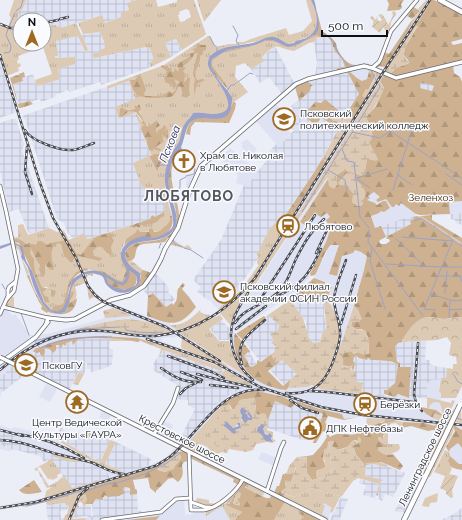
<svg xmlns="http://www.w3.org/2000/svg" width="462" height="520" font-family="Raleway,sans-serif">
<defs>
<pattern id="industrial-grid" width="8" height="8" patternUnits="userSpaceOnUse"><rect width="8" height="8" fill="#dee2f2"/><path d="M0 4h8M4 0v8" fill="none" stroke="#bdc1ce"/></pattern>
<pattern id="grass-tufts" width="24" height="20" patternUnits="userSpaceOnUse"><rect width="24" height="20" fill="#ddcab5"/><path d="M3 7l-1-3M5 7V3M7 7l1-3M15 17l-1-3M17 17v-4M19 17l1-3" fill="none" stroke="#bcac9b"/></pattern>
<pattern id="forest-firs" width="22" height="20" patternUnits="userSpaceOnUse"><rect width="22" height="20" fill="#cdb191"/><path d="M5 1l3.5 6h-7zM16 11l3.5 6h-7z" fill="#af977c"/></pattern>
<pattern id="wetland-marsh" width="20" height="14" patternUnits="userSpaceOnUse"><rect width="20" height="14" fill="#ddcab5"/><path d="M1 5h8M5 5V1M11 12h8M15 12V8" fill="none" stroke="#bcac9b"/></pattern>
<pattern id="cemetery-stones" width="16" height="16" patternUnits="userSpaceOnUse"><rect width="16" height="16" fill="#ddcab5"/><path d="M2 7V4a2 2 0 0 1 4 0v3zM10 15v-3a2 2 0 0 1 4 0v3z" fill="#bcac9b"/></pattern>
<pattern id="park-crowns" width="20" height="18" patternUnits="userSpaceOnUse"><rect width="20" height="18" fill="#ddcab5"/><path d="M2 6a3 3 0 1 1 6 0M12 15a3 3 0 1 1 6 0" fill="none" stroke="#bcac9b"/></pattern>
<pattern id="garden-furrows" width="10" height="10" patternUnits="userSpaceOnUse"><rect width="10" height="10" fill="#ddcab5"/><path d="M-1 1l2-2M0 10L10 0M9 11l2-2" fill="none" stroke="#bcac9b"/></pattern>
</defs>
<rect width="100%" height="100%" fill="#ebedf7"/>
<g fill="#dee2f2" fill-rule="evenodd">
<path d="M428,0H430L383,73L381,71L385,68Z"/>
<path d="M363,67H367L369,72L367,79L362,81L357,78L349,71Z"/>
<path d="M381,73L384,75L297,216L251,285L241,297L220,315L178,332L247,377L241,370L234,359L229,340V328L230,327L235,333L234,338L235,348L240,363L242,362L248,372L254,378L268,386L281,389L312,385L320,389L384,397V394L386,396L398,394L408,398L409,396L415,397L417,404L425,413L441,421L462,423V430L456,425H444V424L436,423L435,427L424,423L364,417H355L344,419L342,414L319,409L297,401L295,404L284,397L270,393L258,391L242,393L235,396L222,405L202,426L186,449L182,448L169,459L157,466L90,488L39,502L0,509V506L48,497L111,479L108,473L55,455L41,448L17,449L9,451L0,449V443L4,447L9,448L38,447L4,431L0,438V425L12,429L14,427L46,435L103,468L118,473L122,471H129L144,468L165,458L175,448L179,446L187,439L216,405L232,393L242,389L244,382L221,371L223,368L164,345L137,338L97,336L72,338L47,344L41,346L40,348H36L34,352L29,354L26,353L13,362L8,360L30,345L41,335L51,333L105,318L131,316L112,308L107,304L109,303L159,321L170,323V325L177,330L199,323L218,313L245,289L261,267L285,226L281,223L285,216L290,219ZM126,319L151,323L165,329L170,331L169,333L149,335L100,330L74,332L73,330L105,322ZM178,336L228,366L227,367L161,341L162,338L169,337L173,338Z"/>
<path d="M275,103L285,114L293,108L299,116L285,128L291,133L279,147L255,120Z"/>
<path d="M247,139L257,149L251,156L241,147L243,145L241,143Z"/>
<path d="M230,148L258,171L247,186L236,183L238,175L230,170L224,169L225,164L221,158Z"/>
<path d="M187,175L195,176L188,190L186,185Z"/>
<path d="M327,178L328,179L300,222L305,225L316,212L327,213L330,217L329,226L331,227L326,242L309,275L310,277L293,293L239,330H235L231,326L233,317L243,299L246,300Z"/>
<path d="M373,192L381,197L376,200L379,202L386,198L396,204L401,203L416,214L414,217H408L375,228L371,216L381,211H385L390,208L386,201H383L377,205L375,203L367,202L368,196Z"/>
<path d="M462,201V213L450,214L449,202Z"/>
<path d="M334,244L339,245L337,252L336,276L342,256L353,253L355,250L361,252L367,256L364,270L340,347L337,346L340,337L339,327L332,306L327,298L332,287L326,286L325,281L314,278L326,254L327,249Z"/>
<path d="M222,278L240,290L218,309L214,305L211,301L206,299Z"/>
<path d="M4,309L7,310L13,316L15,314L30,335L36,336L4,358L0,356V316Z"/>
<path d="M22,361L33,366L30,370L19,365Z"/>
<path d="M5,362L11,365L0,379V365Z"/>
<path d="M441,378L439,388L441,393V401L427,397V384L431,380Z"/>
<path d="M46,384L57,389L50,402L39,397Z"/>
<path d="M434,402L440,403L442,406L443,414L429,408L430,405Z"/>
<path d="M102,411L111,416L107,422L99,417Z"/>
<path d="M162,420L173,425L168,438L156,433Z"/>
<path d="M458,443L462,448V464H459L449,455L450,449Z"/>
<path d="M201,444L208,447L204,455L197,451Z"/>
<path d="M262,452L277,458L274,466L258,459Z"/>
<path d="M184,500L185,515L193,514V511H204V513H205L222,502L236,520H118L162,514L175,502Z"/>
<path d="M324,503L332,508L331,512L328,519L322,515L321,513L325,507L323,505Z"/>
</g>
<g fill="url(#industrial-grid)">
<path d="M26,0H136L127,3L129,10L121,17L104,23L101,15L61,28L44,29V20H20V28H18L17,14L23,8Z"/>
<path d="M100,32L106,47L105,49L100,50V52L92,54L94,58L146,47L150,49L155,60L149,63L151,67L101,85L100,82L69,92L68,90L55,95V97L41,102L40,99L19,105L13,84L23,81L22,78L33,74L37,86L60,78L57,69L74,64L76,62L75,57L55,58V56H58L55,41L78,36L84,52L88,50L81,35Z"/>
<path d="M322,36L329,37L335,51L342,59L345,67L335,72L315,77L317,63L314,42L318,37Z"/>
<path d="M176,39L182,50L171,57L164,43Z"/>
<path d="M275,46L292,79L295,83L282,94L269,77L260,83L251,69L263,62L262,57Z"/>
<path d="M0,62L17,112L0,118Z"/>
<path d="M347,71L359,94L345,116L325,99L303,116L316,124L320,118L339,128L313,174L238,289L222,278L206,299L197,291L201,287L193,280L221,240L244,185L247,186L269,157L268,153L276,144L279,147L294,130L287,126L299,116L291,106L307,93V81Z"/>
<path d="M129,81L136,99L116,107L135,113L151,156L134,163L141,185L146,191L164,199L166,212L155,217H152L148,220L86,239L84,233L72,238L70,235L68,234L64,223L57,219L25,119L22,116L106,87L107,89Z"/>
<path d="M420,83L428,84L434,86L432,91L420,88Z"/>
<path d="M12,119H16L24,145L22,150L49,228L29,234L19,209L9,212L0,170V123Z"/>
<path d="M462,213V225L456,223L455,220L451,219L450,214Z"/>
<path d="M408,217H413L414,219L411,224L386,237L381,226Z"/>
<path d="M155,273L167,285L169,290L168,292L175,299L166,307L154,293L148,296L142,288Z"/>
<path d="M314,293L318,296H323L325,303L324,316L327,327L321,336L320,342L313,343L307,335L309,331L306,329V322L293,304L297,301L295,298L302,295L309,304L311,295Z"/>
<path d="M268,315L279,325L278,330L273,332L276,349L261,362L243,340L246,335Z"/>
<path d="M221,320L229,328V340H219L210,329Z"/>
<path d="M107,338L110,341L109,348L113,350L112,364L106,368L91,372L90,369H87V363L85,362L86,368L84,374L79,372L69,390L30,370L33,365L22,361L26,356L46,346L77,339Z"/>
<path d="M426,341L425,360H430V364L434,366L447,368L446,379L431,380L427,384V399L409,396L411,367L400,368L397,362L395,346L397,343L402,342Z"/>
<path d="M163,350L218,369L245,383L242,389L232,393L216,405L185,440L180,438L195,409L188,405V400L175,399L179,386L153,370L154,365L153,364Z"/>
<path d="M249,352L257,364L252,367L249,366L244,356Z"/>
<path d="M357,356L359,358L367,360L368,358L381,361L386,360L397,364L398,365L395,383L387,390H384V397L361,394L363,383L355,381L353,372L355,363L353,361L354,357Z"/>
<path d="M282,359L297,374L284,385L269,369Z"/>
<path d="M11,366L26,373V374L1,393L0,397V379Z"/>
<path d="M275,401L291,408L296,404L323,414L314,440H302L267,428L268,420Z"/>
<path d="M61,428L68,433L69,436H74L76,433L89,439L94,432L110,440L100,463L56,437Z"/>
<path d="M3,431L55,455L96,466L108,473L110,479L72,490L53,462L49,459L44,462L40,456L4,447L0,443V437Z"/>
<path d="M116,442L151,459L149,465L144,468L124,472L105,464Z"/>
<path d="M374,464L387,466L405,473L393,497L385,494L382,501L379,499L378,496L380,482L383,481L366,476L365,475L366,465Z"/>
<path d="M360,479L379,484L375,498L363,495L366,485L359,483Z"/>
<path d="M409,483L419,488L407,513L395,511Z"/>
<path d="M125,487L130,488V495L137,494L138,511H141V514L98,520H86L85,518L88,517L87,516L74,518V519H72L77,507L91,505V516H93L92,504L94,501L98,499L103,501L104,496L105,495L108,497H111L124,492L123,489Z"/>
<path d="M341,497L348,499L339,520H330Z"/>
<path d="M66,503L69,504L67,510L60,511L61,518H64L63,520H48L46,505Z"/>
<path d="M462,508V520H441L452,515Z"/>
</g>
<g fill="url(#grass-tufts)" fill-rule="evenodd">
<path d="M14,0H26L23,8L18,14V28H20V44H44V29L55,25L61,28L76,23L88,50L85,52L78,36L56,41L58,56H55V58L75,57L76,62L75,64L58,69L60,79L37,86L35,80L52,74L43,47L18,56L19,59L17,61L18,64L20,63L21,66L18,68L19,71L7,76L0,53V24L8,27L11,18L9,15Z"/>
<path d="M136,0H156L158,7L177,2V0H194L206,34L204,36L182,50L176,39L165,43L171,57L151,67L149,63L154,60L150,49L146,47L94,58L92,54L100,52V50L105,48L104,41L100,32L83,34L78,23L102,15L105,23L121,17V13L129,10L127,3ZM186,9L189,10L191,17L185,20V21L180,22L178,15L180,14L179,12Z"/>
<path d="M197,0H221L204,22Z"/>
<path d="M306,0H311C314,7 319,20 316,28C316,30 315,32 313,34C310,36 290,45 286,44C283,43 279,41 275,38H277C266,36 262,41 253,42C238,45 225,47 211,54C210,57 208,60 208,63C208,75 244,106 221,113C212,116 203,111 193,113L185,124L178,143L172,153L166,169L165,192L172,216H170C171,225 164,225 160,231L140,232V229L126,239L120,253L121,259L126,271L122,281L114,280L113,277L99,270L98,272L84,268L76,272L69,281L63,304L54,306L51,310L45,303L48,302L43,293L44,291L47,289L55,295L47,287H42L35,271L34,259L30,253L31,251L30,249L12,239V238L18,237V225L23,224L28,235L49,228L57,232L62,230L64,231L69,240L84,233L87,239L129,226H136L140,227L141,226L147,224L164,214V212H165L164,199L146,191L141,185L133,163L151,155L135,113L119,118L115,107L135,99L129,81L107,89V86L164,65L208,36H210L216,47L229,44H235L238,42H244L251,39L286,28L289,35L303,31L312,21ZM138,105L141,116L148,126L147,127L134,111H129L122,117H119L120,109C127,110 131,110 137,108ZM157,120L160,124L156,129V131H150L149,127ZM161,154V163L157,172L151,160Z"/>
<path d="M426,0H428L408,31L412,22V20L420,11L418,9Z"/>
<path d="M430,0V3L419,21H417L399,51V53L397,54L385,73H384Z"/>
<path d="M318,34V37L314,42L309,43L294,51C275,48 279,40 262,57L264,61L251,69L245,63L236,66L235,77L248,92L234,102L229,90L212,65L213,60L217,57L223,53L232,50L256,45L266,41H272L278,44H299Z"/>
<path d="M367,67L381,73L366,98L361,96L366,89L368,90L376,77V75L369,72Z"/>
<path d="M331,109L338,112L342,116L341,119L343,120V123L329,119L326,120L322,117L315,119V117Z"/>
<path d="M299,212L302,214L245,300L243,299L236,312L231,326L220,313L241,297L251,285Z"/>
<path d="M417,216H421L462,243V246Z"/>
<path d="M278,221L282,222V225L285,227L254,278L245,289L220,311L218,309L241,290L258,266H259L257,263L258,256L257,254C263,244 267,228 278,221Z"/>
<path d="M172,239L184,247L188,245L192,249C189,250 171,245 169,244Z"/>
<path d="M13,244L18,245L22,251L23,261L29,272L27,276L19,250L14,247Z"/>
<path d="M91,273H93V276L88,275L86,279C90,287 95,293 102,299L101,302L94,297L89,300L87,286L85,283L75,287C78,295 77,299 70,304L71,294L70,295C70,285 75,281 82,277C86,275 87,273 91,273Z"/>
<path d="M11,295L14,298V309L6,307C6,303 8,297 11,295Z"/>
<path d="M201,309L200,312L207,315L208,314L211,317L199,323L177,330L170,325C184,326 192,318 201,309Z"/>
<path d="M220,315L223,319L209,329L219,341H229C232,356 239,366 248,378L196,343L192,341L178,332L188,329Z"/>
<path d="M99,338C112,339 125,339 138,342L140,340L153,345L157,343L223,368L221,371L163,350L159,356L161,349L140,341L139,342L133,341H110L107,338L77,339Z"/>
<path d="M182,338L228,366L227,368L181,348Z"/>
<path d="M79,372L84,374L78,385L73,384Z"/>
<path d="M427,397L451,403L452,400L455,401L448,415L443,413L440,403L434,402L430,405L429,408H427Z"/>
<path d="M219,408C219,417 218,427 211,433C211,441 216,446 222,450V452L217,454L212,452L207,460L203,457L208,447L201,444L197,451L199,452L197,455L186,449L184,447Z"/>
<path d="M453,410L461,411L462,423L441,421L433,418L434,412L447,418Z"/>
<path d="M367,418L385,419V421L371,426L366,424Z"/>
<path d="M395,420L403,422L402,428L396,423L390,424L388,430V444H399L400,448L398,451L388,455L380,452L378,450L379,447L387,446L379,441L378,438V436H381L382,440L386,432V428L388,426H384L386,423L394,422Z"/>
<path d="M445,426L449,427L425,475L424,471Z"/>
<path d="M451,427L454,428L453,432L430,477H426Z"/>
<path d="M61,428L69,433V436H74L76,432L85,437L89,429L94,432L89,439L76,433L74,436H69L68,433L62,428L56,437L100,463L110,440L116,442L105,464L122,471L118,473L103,468L55,439Z"/>
<path d="M333,441L334,442L332,446L329,444L332,476L317,479L316,471L319,470L325,461L323,458L324,450L327,447V443Z"/>
<path d="M445,450L449,452L450,456L448,463L452,468L450,473L445,476L434,472Z"/>
<path d="M54,454L86,462H72L54,457L52,454Z"/>
<path d="M307,456V459L297,457L296,467L294,473L287,474L286,473L287,472L289,466L297,457Z"/>
<path d="M49,459L53,461L61,473L57,475L58,477L53,480L52,479L49,480L51,478L48,479L40,467L37,468L49,486L58,481L62,477L63,479V474L72,488L92,483L96,480L99,481L110,479L111,480L96,484L85,491L87,499L86,505L92,504L83,506L82,502L78,503L79,507H77L72,519L85,518L86,520H63L66,514L67,515L69,505H66L65,503L47,505L46,502L24,507L21,506L0,509L43,501V499L45,497L46,491L52,487L47,488L43,482H45L42,480L43,479L40,476L38,470L36,471L34,469L47,462Z"/>
<path d="M377,461L387,465L386,467L374,464L366,465L365,475L366,476L383,480L380,482L378,496L376,495L379,484L358,478L353,481L342,496L340,497L332,513L330,511L332,508L324,503L323,505L325,506L322,514L329,519L328,520L284,497L285,494L294,497L312,488L339,496L353,474L357,475L362,472L363,463Z"/>
<path d="M248,484L264,492L263,496L244,487L246,486Z"/>
<path d="M438,493L437,502L430,503L429,507L422,506L425,498Z"/>
<path d="M197,498L209,500V503L219,504L222,502L228,506L242,512L235,519L236,520H230L222,506L206,516L205,507L194,503L192,500L196,501Z"/>
<path d="M285,502L298,509L299,513L305,516L300,520H274Z"/>
</g>
<g fill="url(#forest-firs)" fill-rule="evenodd">
<path d="M314,0L322,31C326,34 332,37 335,42C337,45 336,44 337,48C340,55 347,65 355,65L356,67L335,72L338,68L345,67L342,59L335,51L329,37H318V35L291,47H286L272,41H266L256,45L223,53L213,60L212,65C220,77 230,88 234,102L236,103L235,109L229,123L195,122L191,127L190,135L186,134C192,104 213,129 227,112C229,110 231,108 232,105C237,87 205,77 212,59L228,50L255,45L266,40H272L285,46L291,47L313,36L317,32V11Z"/>
<path d="M387,0H404L401,4L402,8L399,10L387,11L389,4Z"/>
<path d="M431,0H434L462,15V39L451,42L453,45L462,43V62L395,77L385,73L397,54L399,53V51L417,21H419L430,3ZM416,26H418C414,32 411,38 407,44C404,48 406,50 403,54L408,60L409,63L396,68L390,74L387,73L392,62L400,53L403,44Z"/>
<path d="M412,6L420,11L412,19L407,16L410,12L407,11Z"/>
<path d="M412,20V22L408,31L387,66L384,67L380,66L375,68L384,52L389,54Z"/>
<path d="M198,43L201,45H206V50L203,51V54L200,56C200,58 200,61 199,63C197,69 193,73 197,80L203,79L205,80L197,84L194,96V84L195,80L193,72L197,55L198,53H197L194,54C192,60 187,64 182,66L186,68L183,71L185,75L184,81L185,82L188,77L190,78L189,91L190,95L186,98L183,96L181,87L179,86C177,89 176,93 173,96C169,98 162,97 157,98C142,98 133,97 130,80H135L140,74L146,89L144,94L145,96H162L169,91L171,93L175,91L177,84L180,82L174,79L176,83L174,90L172,85L165,82L164,76H168L165,75L167,71L161,67L162,65L166,66L167,65L169,68H172L171,71L174,72L175,68L178,72L179,68L177,67V64L191,56L187,54L193,53L195,51L192,49L196,48Z"/>
<path d="M453,65L454,73L460,77L462,82V201L449,202L450,214L420,215L416,214L401,203L399,206L396,204L394,207H392L386,199L378,202L376,200L380,197L374,192L368,196L370,198L367,200L375,203L377,205L383,201H386L390,208L384,212L381,211L379,213L371,216L375,228L381,226L386,237L380,240L379,242L381,244H386L390,241L389,239H386L388,236L411,224L410,221L414,219L413,217L417,216L462,246V317L444,319L427,317L402,340V342L398,343L395,346L397,362L400,363V367H411L409,398L398,394L395,397L384,394V390H387L395,383L398,365C391,359 380,361 371,360L368,358L367,360L359,358L357,356L354,357L353,361L355,363L353,372L352,368L343,365L338,353L351,351L354,354L358,352L369,354L368,337L362,329H356L351,326L352,322H358L359,312L354,305L364,270L367,256L361,252L355,250L353,253L342,256L337,276L329,274L339,245H331C325,249 320,267 315,275L311,276L310,274L326,242L331,227L329,226L326,220L330,217L327,213L321,217L319,216L315,212L305,225L300,222L328,179L337,185V175L344,170L356,173L365,172L369,142L372,132L366,117L376,106L384,88L380,81L384,75L394,79ZM420,83L428,84L434,86L432,91L420,88Z"/>
<path d="M347,71H349L357,78L362,81L367,79L369,72L376,75L368,90L366,89L362,96L366,98L354,118L349,116L346,114L359,94Z"/>
<path d="M24,72L25,77L22,78L23,81L13,84L18,104L30,101L33,104L21,108H19L10,78L17,75L18,76L19,74Z"/>
<path d="M307,81L313,86H311L310,91L299,101L295,87L302,82Z"/>
<path d="M325,99L345,116L343,120L341,119L342,116L338,112L331,110L315,117V119L322,116L326,120L333,115L332,120L343,123L339,128L321,118L316,125L303,116L315,102L321,103Z"/>
<path d="M139,104L141,108L139,112L148,127L157,120L160,125L156,129V132L159,133L157,131L162,128L164,125L167,128L163,131L168,129V137L170,141H169L163,135H161C167,144 161,142 156,147L157,148L161,149L160,151L153,149V151L149,150L147,143V140L145,138L141,129L143,125L147,126L141,123L143,121L136,112L129,111L122,117H119L120,109L122,107C126,111 129,110 135,109V106L137,107Z"/>
<path d="M179,153H181C161,171 178,194 179,215L182,216L178,227L170,238H168L165,242L143,244L138,246C133,254 139,259 127,262L125,253C132,234 165,249 175,228C179,220 175,207 173,198C171,195 169,190 169,187C168,175 170,161 179,153Z"/>
<path d="M154,154H161V163L157,172L150,157Z"/>
<path d="M322,159L326,162L290,219L285,216L313,174Z"/>
<path d="M164,212V214L157,222L149,225L147,224L144,227L142,225L139,228L136,226L134,228L129,226L150,219L152,215L155,217Z"/>
<path d="M432,215V220L462,238V243L421,216Z"/>
<path d="M170,216H172C175,228 167,235 155,238C150,239 144,237 139,238C134,239 129,242 124,245L126,239L136,232L137,230L139,229L140,232H149V229L152,228L154,232L160,231C164,225 171,225 170,216Z"/>
<path d="M110,233L114,235L112,238L114,240L111,247L112,255L107,253L102,247H97L93,251L94,256L102,258L100,261L79,256L74,258L73,262H70L64,255L61,244L58,243C48,248 52,260 54,269L53,270L49,269L45,264V273L43,277L39,270L40,265C35,260 34,252 30,247L31,251L30,253L34,259L35,271L42,287L56,291L54,297L51,296V291L47,289L44,291L43,293L45,296L48,297L49,302L45,303L32,271L19,243L13,242L12,239C19,238 23,241 27,245L28,243L36,245L38,241H41L48,245L50,243L68,240L76,253L81,255L93,239L100,235Z"/>
<path d="M120,252H121C123,263 130,269 137,277C136,283 136,287 129,289C122,291 113,289 108,283C104,278 107,274 98,272L99,270C109,273 113,280 122,281L126,271L121,260Z"/>
<path d="M84,268H86L89,270C62,273 72,307 61,311C58,312 54,311 51,310L54,306L63,304L69,281L76,272Z"/>
<path d="M143,270L152,273L145,282L130,294L129,292L138,286L141,277L140,273Z"/>
<path d="M29,274C32,288 46,321 65,312L67,309L70,295L72,291L74,293L70,301V303L77,298C75,316 62,316 48,312L47,313L41,309L42,306L39,302L27,276Z"/>
<path d="M314,278L325,282L326,286L332,287L327,298L321,296L317,298L314,293L311,295L315,300L308,304L302,295L297,297L295,295Z"/>
<path d="M183,283L185,285L182,289L189,297L196,307C179,328 171,325 147,316L148,296L153,293L166,307L172,303L173,305C179,300 176,294 178,289C179,288 182,284 183,283Z"/>
<path d="M264,316L266,318L246,335L243,340L237,334V333Z"/>
<path d="M235,333L250,351V353L248,352L244,356L247,360L249,366L252,367L257,364V361L258,360L261,362L271,354L274,359L276,357L277,358L275,362L278,363L268,371L283,386L291,379L288,388L286,390C269,388 248,380 242,362L240,363C236,354 232,343 235,333Z"/>
<path d="M97,336L137,338L157,344L152,345L140,340L138,342C118,338 98,337 78,339L73,345L72,341L66,343V346L63,344L61,348L59,347L60,345H56V350L53,353C51,350 48,347 44,349L45,351L43,357L40,354V352L36,353L33,351L36,348H40L41,347C59,338 78,337 97,336Z"/>
<path d="M258,391L284,397L295,404L291,408L275,401L268,420L255,413L256,402L254,398L240,400L234,410L232,409L230,405L223,406L222,405C233,396 243,392 258,391Z"/>
<path d="M297,401L319,409L342,414L344,419L358,417L344,420L328,416L325,423L327,424C324,429 327,433 330,437C339,430 353,439 361,431L370,430L371,426C375,423 382,424 385,421V419L395,420L394,422L386,423L387,424L384,425L388,426L386,428V432L383,436V440L380,436H378V438L379,441L387,446L386,447H379L378,450C382,454 388,456 393,454L403,466L400,470L381,462L363,463L356,455L354,448H351L353,445L357,444L358,441L355,440L351,443L350,446L338,450L332,446L334,442L333,441L328,442L327,448L324,450L323,458L325,467L316,471L317,479L312,480L307,473V456L313,455L321,446L327,437L325,432L323,431L316,443H313L323,414L296,404Z"/>
<path d="M421,407L436,410L447,418L434,413L433,418L425,413Z"/>
<path d="M403,422L424,423L435,426L436,423L444,424L440,433L433,430L428,431L411,426L402,428Z"/>
<path d="M454,425L462,430V448L458,443L450,449L449,452L447,449L446,447L455,431L453,426Z"/>
<path d="M184,451L188,454V461L184,462L182,465C183,473 184,476 178,482L173,478L168,479L156,491V493L150,488L148,478L133,480L135,489L137,490V494L130,495V488L125,487L123,489L125,493L119,496L108,497L105,495L103,498V500L96,499L92,504H85L83,503V501L80,500L83,497L82,500L85,504L87,499L84,491L92,487L151,468L165,462L178,452ZM179,453L181,457C179,464 171,468 165,472L158,470V467L168,461Z"/>
<path d="M190,455L248,484L244,487L266,498H270L271,495L285,502L274,520H236L235,519L242,512L228,506L225,503L229,504L234,496L236,495L233,503L236,505H240L237,499L236,491L235,490L239,485L233,482L234,479L192,459L189,456Z"/>
<path d="M450,456L459,464H462V470C456,469 449,468 448,461Z"/>
<path d="M285,473L287,474L294,473L291,482L285,480L286,488L281,492L285,494L284,497L274,493L277,486H279L283,474H285Z"/>
<path d="M34,480L42,492C34,493 25,497 19,490Z"/>
<path d="M298,509L320,520H300L305,516L299,514Z"/>
<path d="M160,516L156,520H127Z"/>
</g>
<g fill="url(#wetland-marsh)" fill-rule="evenodd">
<path d="M419,23C415,30 411,38 407,44C404,48 406,50 403,54L409,63L396,68L390,74L387,73L392,62L400,53L403,44Z"/>
<path d="M380,81L384,88C380,100 374,108 366,117L372,132L373,138L369,142L378,159L376,161L367,159L365,173L361,176L344,170L337,175V185L334,189L329,186L328,179L327,178L302,214L299,212Z"/>
<path d="M346,114L349,116L354,118L326,162L322,159L339,128L342,124Z"/>
<path d="M347,172L356,175L357,181C362,185 367,191 365,198L363,200V204L361,206H356L352,202L353,194L347,186L340,185L338,183Z"/>
<path d="M132,261L143,270L140,273L130,266L127,262Z"/>
<path d="M294,297L297,301L293,304L303,318L306,329L309,331L307,335L313,343L320,342L322,334L327,327C324,317 326,307 324,297L327,298C336,313 343,329 338,346L340,347L354,305L359,312L362,319L358,322H352L351,326L356,329L365,330L368,337L369,354L363,355L357,352L354,354L351,351L343,354L338,353C343,357 344,359 343,365L346,367L353,365L351,370L357,373L355,381L363,383L361,394L320,389L312,385L307,387L288,388L291,379L297,374L282,360L278,363H275L277,358H275L274,361L271,354L274,352L276,346L271,343L274,340L270,334L278,330L279,325L268,315Z"/>
<path d="M113,308L131,315V316L105,318L103,311Z"/>
<path d="M126,319C142,320 158,323 171,332L149,335L100,330L72,331L73,330L105,322Z"/>
<path d="M225,370L251,384L252,386L228,380L221,375Z"/>
<path d="M254,398L256,402L255,413L258,415L262,413L266,414L267,419L268,420L267,430L273,432V439L276,441L272,443L267,442L256,444L253,450L246,452L229,449L227,453L222,452V450C215,446 211,441 211,433C221,424 214,414 222,405L223,406L230,404V408L234,410L240,400ZM242,407L246,410L245,415H247L250,419L251,418L248,413L251,414L252,420H248L246,423L241,420ZM226,422L231,427L234,428L237,425L239,426V423L241,425L240,429L235,430L233,432L225,427L226,424L225,423ZM259,425H264L265,427L263,429L264,432L273,438L271,439L272,441L264,439V437H263V436L257,429Z"/>
<path d="M358,436L361,439V442L351,447L354,448L356,455L363,463L362,472L359,476L353,475V480L339,496L312,488L294,497L281,492L286,488L285,480L291,482L296,468L293,463L297,457L307,459V473L312,480L332,476L329,444L338,450C348,448 347,447 353,440L358,442Z"/>
<path d="M179,453L181,458C179,462 175,464 174,469L165,472L156,469Z"/>
</g>
<path fill="url(#cemetery-stones)" d="M185,152L192,154L186,163H185L186,160L184,158L182,160L180,157Z"/>
<path fill="url(#park-crowns)" d="M427,317L444,319L462,317V386L456,398H441V393L439,392L441,378H446L447,368L453,369V364H457L456,357L449,355L451,343L447,337L437,340L402,342C405,333 416,318 427,317Z"/>
<g fill="url(#garden-furrows)">
<path d="M395,11L396,14L391,22L390,30L386,31L383,27L380,33L371,26L373,25V22H374L370,17L372,16L376,20L377,16L378,21H381L382,19L378,15L382,14L386,20L388,25L393,16L392,12Z"/>
<path d="M449,474L458,476L452,490L453,497L451,498L446,494V491L440,488L445,476Z"/>
<path d="M235,490L241,493L240,498L237,499L240,502L239,506L233,503L236,496H234L229,504L226,502L223,504L222,502Z"/>
</g>
<path fill="#ddcab5" d="M292,110L297,116L286,125L281,120Z"/>
<g fill="#9ca2c7">
<path d="M311,0H314L315,3L319,24L318,30L316,34L299,44L288,47L272,40H266L255,45L228,50L212,59C207,72 226,86 232,97C233,132 207,111 192,121C185,126 185,139 181,147L182,149C180,152 175,155 174,158C170,165 168,180 169,187C170,199 181,217 175,228C164,248 134,234 125,252C125,263 131,267 140,273C141,280 140,285 134,289C124,296 113,293 106,284C104,281 105,279 102,276C98,274 91,272 87,274C82,275 86,275 82,277C65,286 74,299 65,312C44,322 33,285 29,271C28,266 24,261 21,257L22,254L19,246L13,244L0,249V246L13,242L22,246L26,261L32,271L44,302L51,310C54,311 59,312 61,310C65,309 71,285 72,280C83,271 92,267 105,274L108,283L114,287L124,290L135,286L137,283V277C134,273 129,270 126,267C113,250 128,239 144,236C147,236 150,238 153,238C159,237 168,233 172,228C177,221 165,192 165,181C164,168 170,155 177,145C181,139 181,131 184,125C187,120 191,117 193,113C203,111 211,116 220,113C242,108 213,77 209,68C207,64 208,60 210,56C221,45 240,46 253,43C261,41 266,36 274,37C280,38 283,42 288,44L294,43L296,41C321,37 320,19 311,0Z"/>
<path d="M242,407L247,411L245,414H247L248,417L251,418L247,413L249,412L252,416V420H248L246,423L244,422L241,418L242,416L240,411Z"/>
<path d="M226,421L233,428L239,426L237,423H240L241,428L235,430L236,433L234,434L224,426V424L226,425L225,423Z"/>
<path d="M262,424L265,426L263,429L265,434L268,435L270,433L272,436L271,439L273,442L266,441L263,438L264,437H262L263,436L257,431L258,426L259,427L260,425Z"/>
</g>
<g fill="none" stroke-linecap="round" stroke-linejoin="round">
<g stroke="#9ca2c7" stroke-width="1">
<path d="M16,11L21,7L23,0"/>
<path d="M233,26L238,35L236,41L239,45"/>
<path d="M9,27L15,13"/>
<path d="M320,34C334,36 333,44 339,54C342,58 346,62 349,67L365,64"/>
<path d="M210,37L214,45"/>
<path d="M215,46H216"/>
<path d="M217,47V52"/>
<path d="M4,53L10,52L11,46L6,35L8,29"/>
<path d="M368,64L369,65"/>
<path d="M371,70L376,80"/>
<path d="M238,82L250,73L253,74"/>
<path d="M227,91L231,85H234L236,83"/>
<path d="M352,132L380,138L390,131L462,178"/>
<path d="M341,149L328,170L345,180L347,191"/>
<path d="M161,153L172,157"/>
<path d="M155,161L159,165H168"/>
<path d="M446,174L462,185"/>
<path d="M398,175L412,185"/>
<path d="M186,176L194,174L195,169"/>
<path d="M357,178L387,169"/>
<path d="M357,179L370,188"/>
<path d="M393,190L414,123"/>
<path d="M170,195L178,191L180,187V180L186,177"/>
<path d="M302,212L328,170"/>
<path d="M414,221L421,218L462,246"/>
<path d="M369,228L360,217L354,162L347,161L342,149L380,87L379,84"/>
<path d="M369,230L368,242L423,316"/>
<path d="M402,237L452,241"/>
<path d="M395,238L424,266"/>
<path d="M173,240L175,244L183,247"/>
<path d="M159,248L161,243"/>
<path d="M184,248L191,250L203,258"/>
<path d="M372,248L370,261L385,309"/>
<path d="M387,264L441,267H462"/>
<path d="M437,276H462"/>
<path d="M460,276L462,282"/>
<path d="M2,284L5,289"/>
<path d="M445,293L447,271"/>
<path d="M430,294C441,296 451,303 462,300"/>
<path d="M435,310L424,309L453,240"/>
<path d="M449,310L462,309"/>
<path d="M21,313L29,335"/>
<path d="M449,317L450,301"/>
<path d="M125,328L126,330C138,333 150,333 163,332"/>
<path d="M35,341L80,329L120,327"/>
<path d="M35,341L37,345"/>
<path d="M38,346L40,348C62,337 88,337 112,337"/>
<path d="M454,375L457,380"/>
<path d="M457,381L462,384"/>
<path d="M457,418L462,420"/>
<path d="M86,491L107,484L117,483L147,473L167,463L180,453"/>
<path d="M27,506L51,500L77,492H79L85,489"/>
</g>
<g stroke="#9ca2c7" stroke-width="2.5">
<path d="M197,116C206,116 214,120 222,116"/>
<path d="M103,275C112,276 114,284 123,284C129,280 128,273 128,266"/>
</g>
<g stroke="#6a6b74" stroke-width="4.5">
<g id="secondary">
<path d="M372,68L379,62L381,58L391,31L417,0"/>
<path d="M0,186L6,211L18,269L14,291L7,299"/>
<path d="M8,290L9,287L15,282"/>
<path d="M3,307L48,318"/>
<path d="M0,314L8,296V290"/>
<path d="M154,434L173,403L178,388"/>
<path d="M189,452L191,510C195,510 200,510 204,510C218,508 237,491 243,479"/>
<path d="M267,491L281,448L284,442"/>
<path d="M191,502L205,507H210"/>
<path d="M102,520L161,512L176,499L190,498"/>
</g>
</g>
<g stroke="#6a6b74" stroke-width="5">
<g id="primary">
<path d="M46,324L48,318L66,320L75,319L111,300L130,295L144,286L154,272L161,259L165,249L178,228L190,190L201,166L296,84L308,79L364,66L372,68L396,78L462,62"/>
<path d="M0,363L36,337L48,322"/>
<path d="M32,373L325,520"/>
</g>
</g>
<g stroke="#6a6b74" stroke-width="6">
<g id="highway">
<path d="M440,0L462,12"/>
<path d="M404,520L448,430"/>
</g>
</g>
<use href="#secondary" stroke="#fff" stroke-width="3"/>
<use href="#primary" stroke="#fff" stroke-width="3.5"/>
<use href="#highway" stroke="#fff" stroke-width="4.5"/>
<g stroke="#4a4b50" stroke-width="2.5">
<g id="rail">
<path d="M60,19L68,17"/>
<path d="M44,23L58,20"/>
<path d="M0,24L10,28H20"/>
<path d="M0,55L40,183L53,218L76,258L88,286L95,295L104,302L166,327L220,361"/>
<path d="M25,130C31,141 60,151 73,150C80,149 87,145 94,143"/>
<path d="M27,147L25,172L32,194"/>
<path d="M316,253L329,226"/>
<path d="M248,293C243,301 237,309 234,318C226,341 234,364 253,380"/>
<path d="M276,297C303,284 309,274 321,249"/>
<path d="M258,303L315,215"/>
<path d="M235,323C245,306 268,305 281,289C289,280 291,269 296,259C304,243 311,231 324,219"/>
<path d="M341,324L356,275"/>
<path d="M236,329L266,306"/>
<path d="M147,339L214,362L260,387L321,407L363,415L462,425"/>
<path d="M418,343L414,394L416,403L422,411"/>
<path d="M168,356L212,372L224,378"/>
<path d="M242,364C234,342 250,333 265,320"/>
<path d="M161,368C174,377 184,383 201,382"/>
<path d="M0,370C29,344 64,328 103,331C120,332 137,337 155,336C196,332 230,309 255,278L382,74L430,0"/>
<path d="M181,372L202,380"/>
<path d="M197,374L220,380L251,387"/>
<path d="M210,385L238,388"/>
<path d="M309,391L327,392L413,402"/>
<path d="M286,393C317,396 328,379 336,353C338,346 341,339 340,332C340,321 334,310 334,299C335,286 342,272 346,260"/>
<path d="M180,394L186,388L196,383"/>
<path d="M290,400L302,408L318,413"/>
<path d="M0,430L23,436"/>
<path d="M18,434C41,437 64,446 84,458"/>
<path d="M0,440C23,441 36,448 57,454C68,457 79,459 90,462C102,466 111,474 124,474"/>
<path d="M0,508L36,502L155,466C160,463 166,460 171,456C200,432 220,386 264,390"/>
<path d="M69,520L79,496L88,488"/>
</g>
</g>
<use href="#rail" stroke="#fafbff" stroke-width="1" stroke-dasharray="3" stroke-linecap="butt"/>
<g stroke="#6a6b74" stroke-width="5" stroke-linecap="butt">
<path id="primary-bridge" d="M0,357L32,373"/>
</g>
<g stroke="#6a6b74" stroke-width="6" stroke-linecap="butt">
<path id="highway-bridge" d="M448,430L460,405"/>
</g>
<use href="#primary-bridge" stroke="#fff" stroke-width="3.5"/>
<use href="#highway-bridge" stroke="#fff" stroke-width="4.5"/>
</g>
<defs>
<g id="university-ring" transform="scale(1.15)"><circle r="9.5" fill="#fafbff" stroke="#9e6a21" stroke-width="1.5"/><path d="M0-5L7-2L0 1L-7-2ZM-4 1L0 2.5L4 1V4Q0 6-4 4Z" fill="#9e6a21"/></g>
<g id="church-ring" transform="scale(1.15)"><circle r="9.5" fill="#fafbff" stroke="#9e6a21" stroke-width="1.5"/><path d="M-1.2-6h2.4v3.5h3.3v2.4h-3.3V6h-2.4V-.1h-3.3v-2.4h3.3Z" fill="#9e6a21"/></g>
<g id="station-ring" transform="scale(1.15)"><circle r="9.5" fill="#fafbff" stroke="#9e6a21" stroke-width="1.5"/><path d="M-3-6H3Q5-6 5-4V2Q5 4 3 4L4.5 6H3L1.5 4h-3L-3 6H-4.5L-3 4Q-5 4-5 2V-4Q-5-6-3-6ZM-3.5-4v3h7v-3ZM-3.5 1v1.5H-2V1ZM2 1v1.5H3.5V1Z" fill="#9e6a21"/></g>
<g id="temple-ring" transform="scale(1.15)"><circle r="9.5" fill="#fafbff" stroke="#9e6a21" stroke-width="1.5"/><path d="M0-6L5-2H3V0L6.5 2.5H4V6H1.5V3h-3V6H-4V2.5H-6.5L-3 0V-2H-5Z" fill="#9e6a21"/></g>
<g id="civic-ring" transform="scale(1.15)"><circle r="9.5" fill="#fafbff" stroke="#9e6a21" stroke-width="1.5"/><path d="M-.6-6.5H3V-4.5H.6V-3L4-1V1h2V6H-6V1h2V-1L-.6-3ZM-1.2 2.5V6h2.4V2.5Z" fill="#9e6a21"/></g>
</defs>
<g fill-rule="evenodd">
<use href="#university-ring" x="284" y="119"/>
<use href="#church-ring" x="184" y="161"/>
<use href="#station-ring" x="288" y="226"/>
<use href="#university-ring" x="224" y="292"/>
<use href="#university-ring" x="26" y="365"/>
<use href="#temple-ring" x="77" y="402"/>
<use href="#station-ring" x="365" y="404"/>
<use href="#civic-ring" x="310" y="428"/>
</g>
<g text-anchor="middle" dominant-baseline="central" stroke-width="3" stroke-linejoin="round" paint-order="stroke">
<g font-size="10" fill="#0e0f12" stroke="#fafbff" text-anchor="start">
<text x="300" y="113">Псковский<tspan x="300" dy="12">политехнический колледж</tspan></text>
<text x="200" y="155">Храм св. Николая<tspan x="200" dy="12">в Любятове</tspan></text>
<text x="304" y="226">Любятово</text>
<text x="240" y="286">Псковский филиал<tspan x="240" dy="12">академии ФСИН России</tspan></text>
<text x="42" y="365">ПсковГУ</text>
<text x="380" y="404">Берёзки</text>
<text x="77" y="422" text-anchor="middle">Центр Ведической<tspan x="77" dy="12">Культуры «ГАУРА»</tspan></text>
<text x="326" y="428">ДПК Нефтебазы</text>
</g>
<g font-size="10" fill="#422600" stroke="#fafbff">
<text x="431" y="197">Зеленхоз</text>
</g>
<g font-size="10" fill="#0e0f12" stroke="#fafbff">
<text transform="translate(182 439) rotate(27)">Крестовское шоссе</text>
<text transform="translate(425 457) rotate(-64)">Ленинградское шоссе</text>
</g>
<g font-size="11" font-style="italic" fill="#272a5a" stroke="#fafbff">
<text transform="translate(170 144) rotate(-68)">Пскова</text>
</g>
<g font-size="14" font-weight="bold" letter-spacing="1" fill="#54565e" stroke="#fafbff">
<text x="189" y="196">ЛЮБЯТОВО</text>
</g>
</g>
<g transform="translate(32 32)"><circle r="19" fill="#fafbff" stroke="#9c9da0"/>
<path d="M0-3L7 15L0 10L-7 15Z" fill="#9e6a21"/>
<text y="-6" font-size="11" font-weight="bold" text-anchor="middle" fill="#0e0f12">N</text>
</g>
<path d="M322 30v6h65v-6" fill="none" stroke="#0e0f12" stroke-width="2"/>
<text x="328" y="30" font-size="12" fill="#0e0f12" stroke="#fafbff" stroke-width="3" paint-order="stroke">500 m</text>
</svg>
